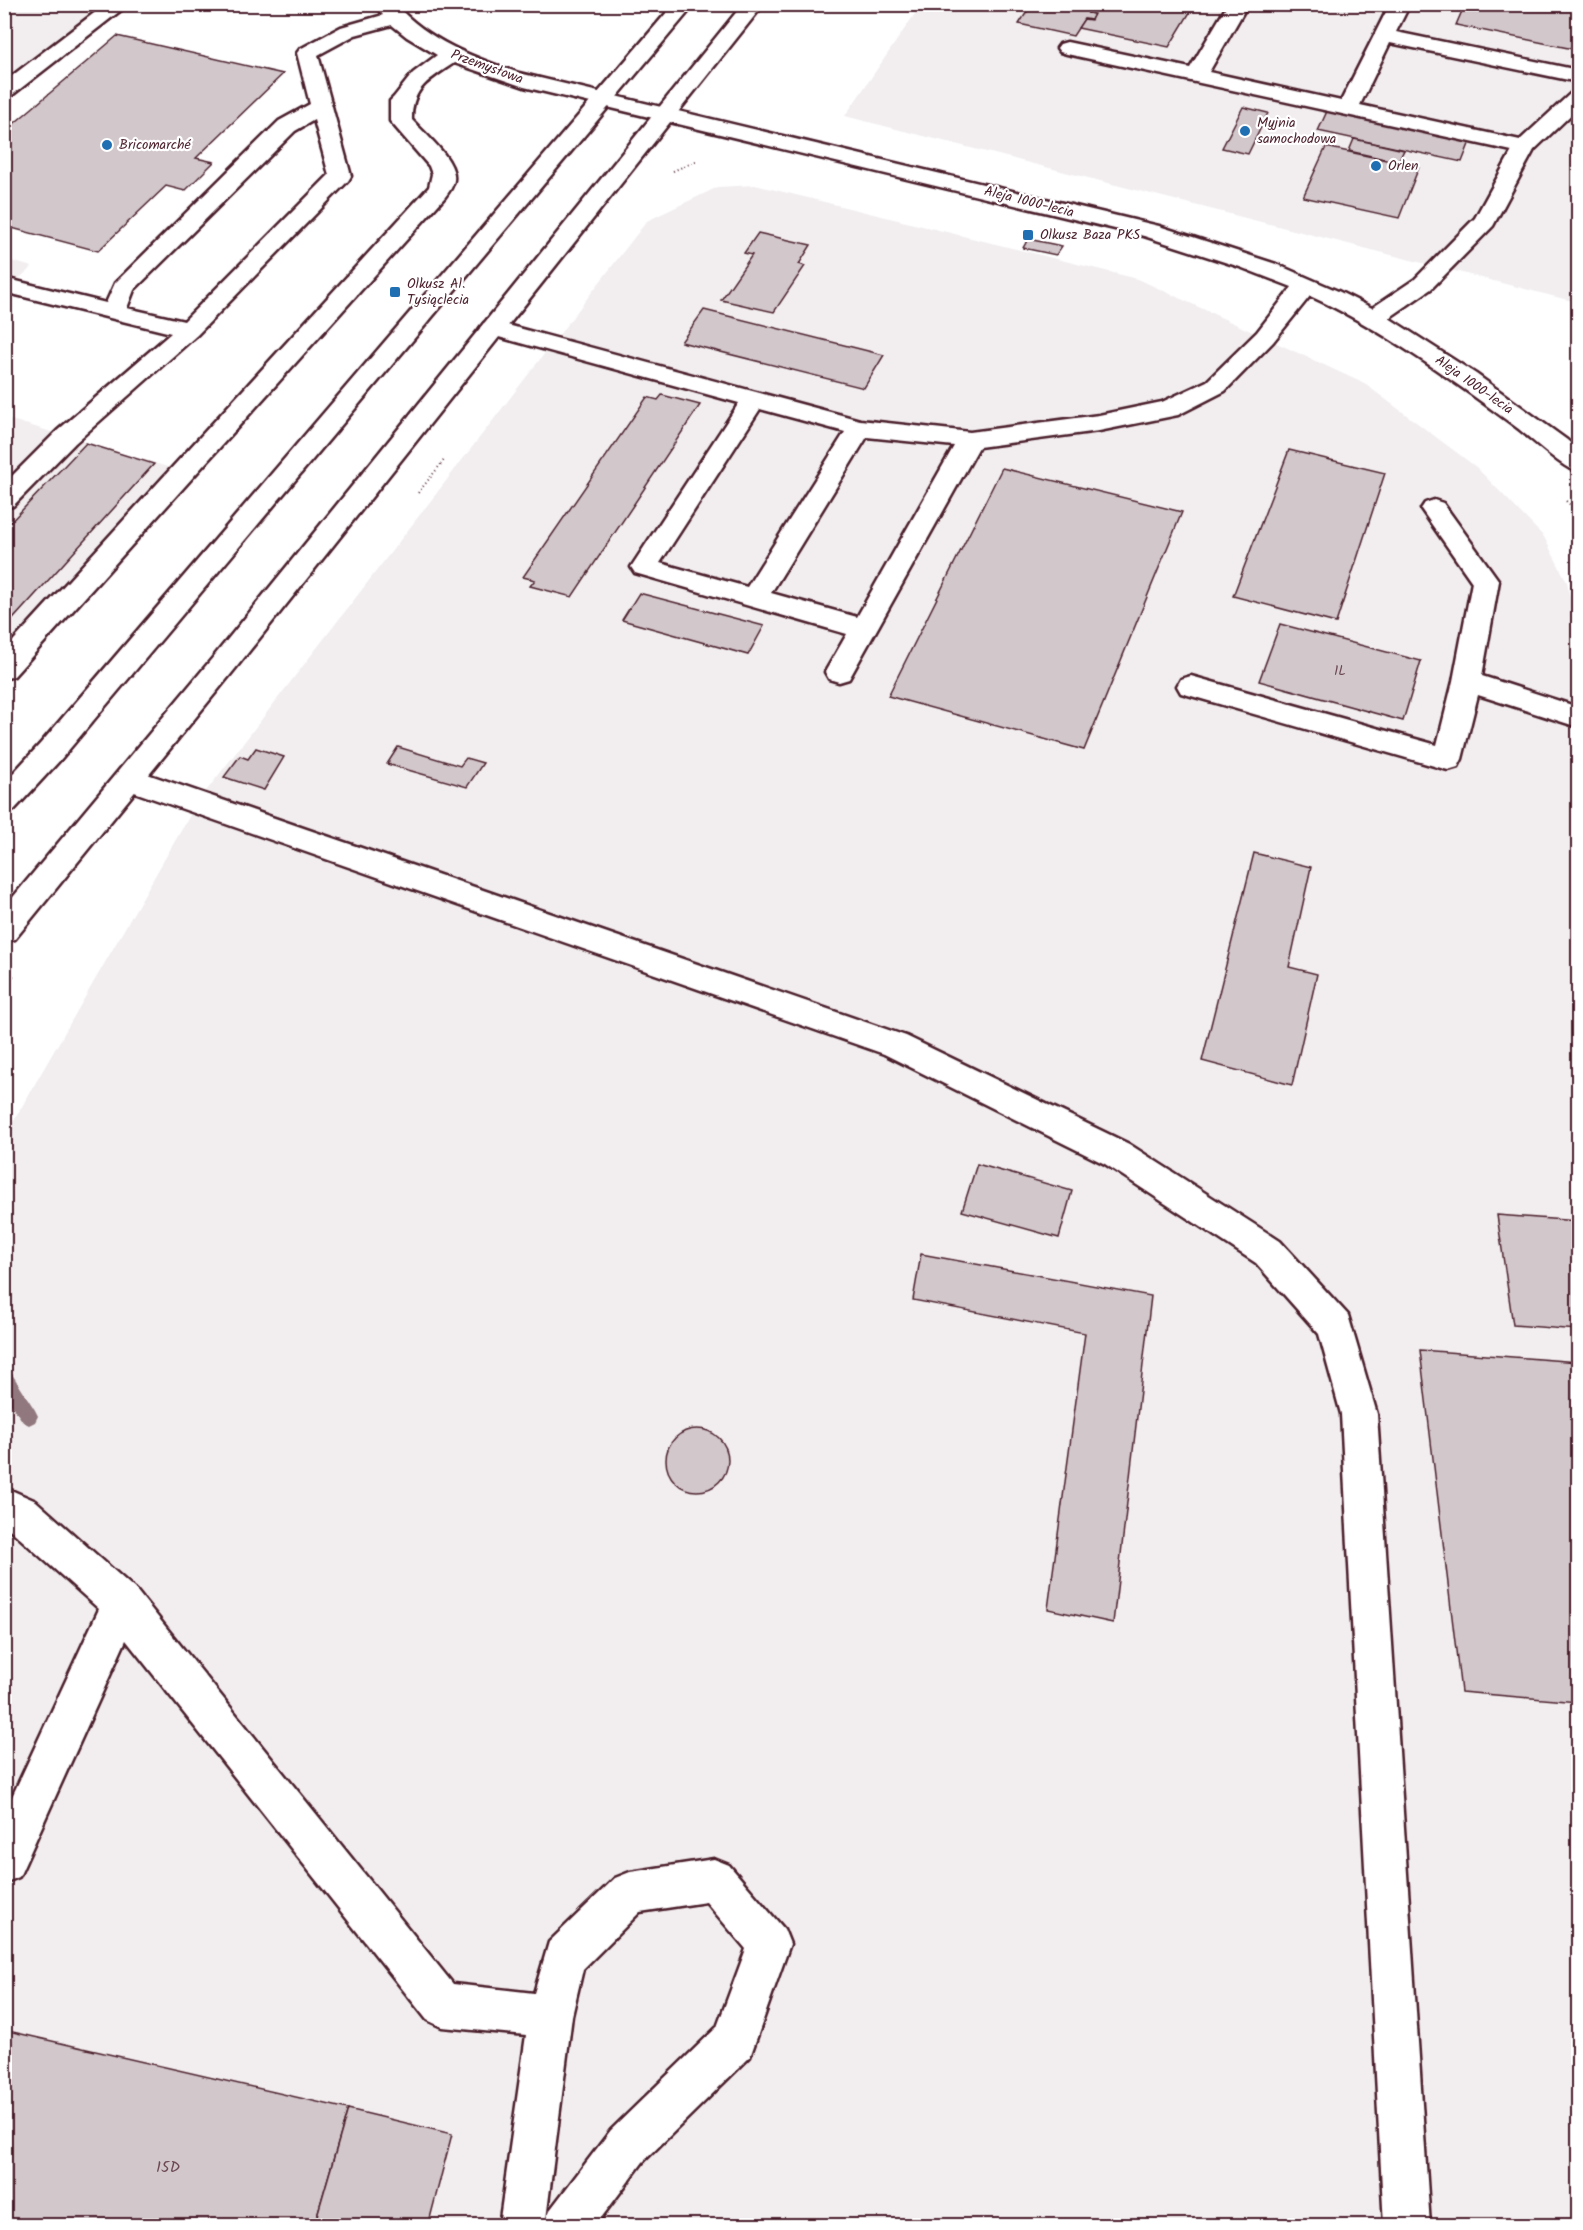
<svg xmlns="http://www.w3.org/2000/svg" width="1583" height="2230" font-family="Kalam,sans-serif">
<rect width="100%" height="100%" fill="#fff"/>
<filter id="ink" filterUnits="userSpaceOnUse"><feTurbulence type="fractalNoise" baseFrequency=".0167" numOctaves="2"/><feDisplacementMap in="SourceGraphic" scale="12" xChannelSelector="R" yChannelSelector="G"/><feConvolveMatrix kernelMatrix="1 2 1 2 8 2 1 2 1" color-interpolation-filters="sRGB"/></filter>
<g filter="url(#ink)">
<g fill="#f2eeef">
<path d="M5,5H131L5,101Z"/>
<path d="M921,5H1578V292L1576,302L845,116Z"/>
<path d="M755,185L1138,279L1365,384L1476,467L1544,537L1567,582L1578,637V2225L5,2226V1136L197,803L647,221L718,187Z"/>
<path d="M5,259L32,267L5,291Z"/>
<path d="M5,418L171,468L5,650Z"/>
</g>
<g fill="none" stroke-linecap="round" stroke-linejoin="round">
<path fill="#91787e" fill-rule="evenodd" d="M4,1369L10,1371L35,1410L38,1416L35,1422L29,1425L23,1422L4,1394Z"/>
</g>
<g fill="#d2c7cb" stroke="#4a1f2b" stroke-width="1.5">
<path d="M76,4H114L105,12Z"/>
<path d="M1032,4H1090L1094,5L1088,13L1094,14L1091,20L1084,19L1073,36L1019,24Z"/>
<path d="M1090,4H1195L1169,47L1078,28L1084,19L1091,20L1094,14L1088,13L1094,5Z"/>
<path d="M1465,4H1578V50L1456,25Z"/>
<path d="M117,36L283,74L196,158L214,162L185,191L166,186L98,251L4,226V132Z"/>
<path d="M1243,107L1268,113L1248,154L1222,148Z"/>
<path d="M1328,109L1471,139L1462,162L1318,131Z"/>
<path d="M1354,139L1404,150L1398,162L1349,151Z"/>
<path d="M1326,147L1419,167L1399,218L1303,197Z"/>
<path d="M758,233L811,245L799,264L805,266L774,312L721,300L752,255L744,253Z"/>
<path d="M1028,239L1062,246L1056,255L1023,248Z"/>
<path d="M704,310L884,355L864,388L681,342Z"/>
<path d="M662,395L700,405L572,597L530,586L535,580L523,577L647,397L658,400Z"/>
<path d="M86,443L154,464L4,629V529Z"/>
<path d="M1289,450L1385,473L1336,623L1233,596Z"/>
<path d="M1002,468L1182,512L1084,750L888,696Z"/>
<path d="M639,593L764,626L748,655L622,620Z"/>
<path d="M1280,624L1421,661L1403,721L1259,681Z"/>
<path d="M398,747L460,766L466,758L483,763L467,787L387,764Z"/>
<path d="M256,748L284,757L264,790L224,777L240,756L248,759Z"/>
<path d="M1254,853L1311,867L1289,967L1317,974L1292,1085L1202,1061Z"/>
<path d="M977,1164L1072,1191L1059,1238L962,1211Z"/>
<path d="M1497,1215L1578,1221V1330L1513,1325Z"/>
<path d="M921,1254L1151,1296L1113,1623L1048,1609L1085,1333L913,1300Z"/>
<path d="M1420,1350L1578,1362V1702L1461,1692Z"/>
<circle cx="697" cy="1460" r="31"/>
<path d="M4,2030L348,2109L314,2226H4Z"/>
<path d="M348,2109L452,2134L428,2226H314Z"/>
</g>
<g fill="none" stroke-linecap="round" stroke-linejoin="round">
<g stroke="#4a1f2b" stroke-width="5">
<g id="minor">
<path d="M106,4H129L11,96L4,98V82Z"/>
<path d="M374,4H395C428,41 474,58 519,73L1159,226L1276,264L1338,291L1372,308L1415,279L1475,218L1512,151L1067,54L1060,52L1057,48L1060,44L1067,42L1190,68L1228,4H1248L1209,72L1341,101L1390,4H1410L1396,32L1578,70V82L1390,43L1360,105L1520,140L1571,93L1578,91V108L1534,150L1493,226L1431,289L1389,318L1476,374L1567,440L1578,450V472C1563,469 1528,435 1512,424C1448,377 1382,329 1310,296L1273,342L1225,391L1178,415L1099,431L979,447L849,679L839,682L829,679L825,672L847,634L635,573L631,567L739,403L484,333L480,328L484,323L492,321L500,323L860,420L970,432L1099,415L1162,402L1207,381L1257,332L1292,287L1240,267L1144,236L524,87L454,63C429,80 411,88 412,120C424,133 457,160 454,180C453,186 449,192 445,197L14,676L4,679V651L429,187L432,174L429,166L390,121V101L394,97L413,73L437,55L407,37L392,25L355,35L318,55L351,176L348,181L197,335L75,443L13,506L4,508V484L57,431L171,333L4,292V278L106,303L115,283L279,121L310,104L297,53L300,49L341,27L383,15ZM314,120L329,175L184,321L127,308L134,290L295,131ZM760,409L845,432L747,587L660,563ZM867,437L954,446L857,617L771,593Z"/>
<path d="M1434,500L1443,503L1499,581L1482,676L1578,707V727L1478,695L1462,759L1458,767L1448,770L1181,693L1177,686L1181,679L1191,676L1437,745L1453,681L1472,582L1421,509L1425,503Z"/>
<path d="M130,768L906,1036L1129,1144L1280,1241L1348,1315L1377,1414L1430,2226H1384L1341,1414L1319,1334L1256,1263L1105,1164L884,1054L120,787L115,779L120,771Z"/>
<path d="M4,1487L36,1501L136,1590L453,1984L534,1993L549,1942L615,1878L630,1872L714,1859L729,1865L784,1929L790,1944L750,2057L643,2162L595,2226H499L526,2035L442,2027L427,2020L126,1640L19,1877L4,1883V1814L99,1609L4,1524ZM706,1902L746,1949L717,2027L611,2130L550,2210L546,2219L572,2016L583,1969L640,1912Z"/>
</g>
</g>
<g stroke="#4a1f2b" stroke-width="5">
<g id="major">
<path d="M674,4H695L61,759L14,810L4,813V783L41,743Z"/>
<path d="M743,4H764L235,669L15,939L4,942V908L215,655Z"/>
</g>
</g>
<g stroke="#4a1f2b" stroke-width="2" stroke-dasharray="1 3" stroke-linecap="butt">
<path d="M673,171L696,161"/>
<path d="M418,493L445,459"/>
<path d="M1566,501L1578,512"/>
</g>
<path stroke="#4a1f2b" stroke-width="4" stroke-dasharray="1.5 4.5" stroke-linecap="butt" d="M4,985L15,972"/>
<use href="#minor" fill="#fff" fill-rule="evenodd"/>
<use href="#major" fill="#fff" fill-rule="evenodd"/>
</g>
</g>
<g fill="#1f6fb2" stroke="#fff" stroke-width="2">
<circle cx="1245" cy="131" r="6"/>
<circle cx="107" cy="145" r="6"/>
<circle cx="1376" cy="166" r="6"/>
<rect x="1022" y="229" width="12" height="12" rx="3"/>
<rect x="389" y="286" width="12" height="12" rx="3"/>
</g>
<g text-anchor="middle" dominant-baseline="central" stroke-width="4.5" stroke-linejoin="round" paint-order="stroke">
<g font-size="14" fill="#4a1f2b" stroke="#fff">
<text transform="translate(487 67) rotate(20)">Przemysłowa</text>
<text transform="translate(1029 202) rotate(14)">Aleja 1000-lecia</text>
<text transform="translate(1474 385) rotate(35)">Aleja 1000-lecia</text>
</g>
<g font-size="14" fill="#4a1f2b" stroke="#fff" text-anchor="start">
<text x="1257" y="123">Myjnia<tspan x="1257" dy="16">samochodowa</tspan></text>
<text x="119" y="145">Bricomarché</text>
<text x="1388" y="166">Orlen</text>
<text x="1040" y="235">Olkusz Baza PKS</text>
<text x="407" y="284">Olkusz Al.<tspan x="407" dy="16">Tysiąclecia</tspan></text>
</g>
<g font-size="14" fill="#6c4953">
<text x="1340" y="671">1L</text>
</g>
<g font-size="16" fill="#6c4953">
<text x="168" y="2167">15D</text>
</g>
</g>
<rect width="1583" height="2230" fill="none" stroke="#fff" stroke-width="24"/>
<rect x="12" y="12" width="1559" height="2206" fill="none" stroke="#4a1f2b" stroke-width="2" filter="url(#ink)"/>
</svg>
